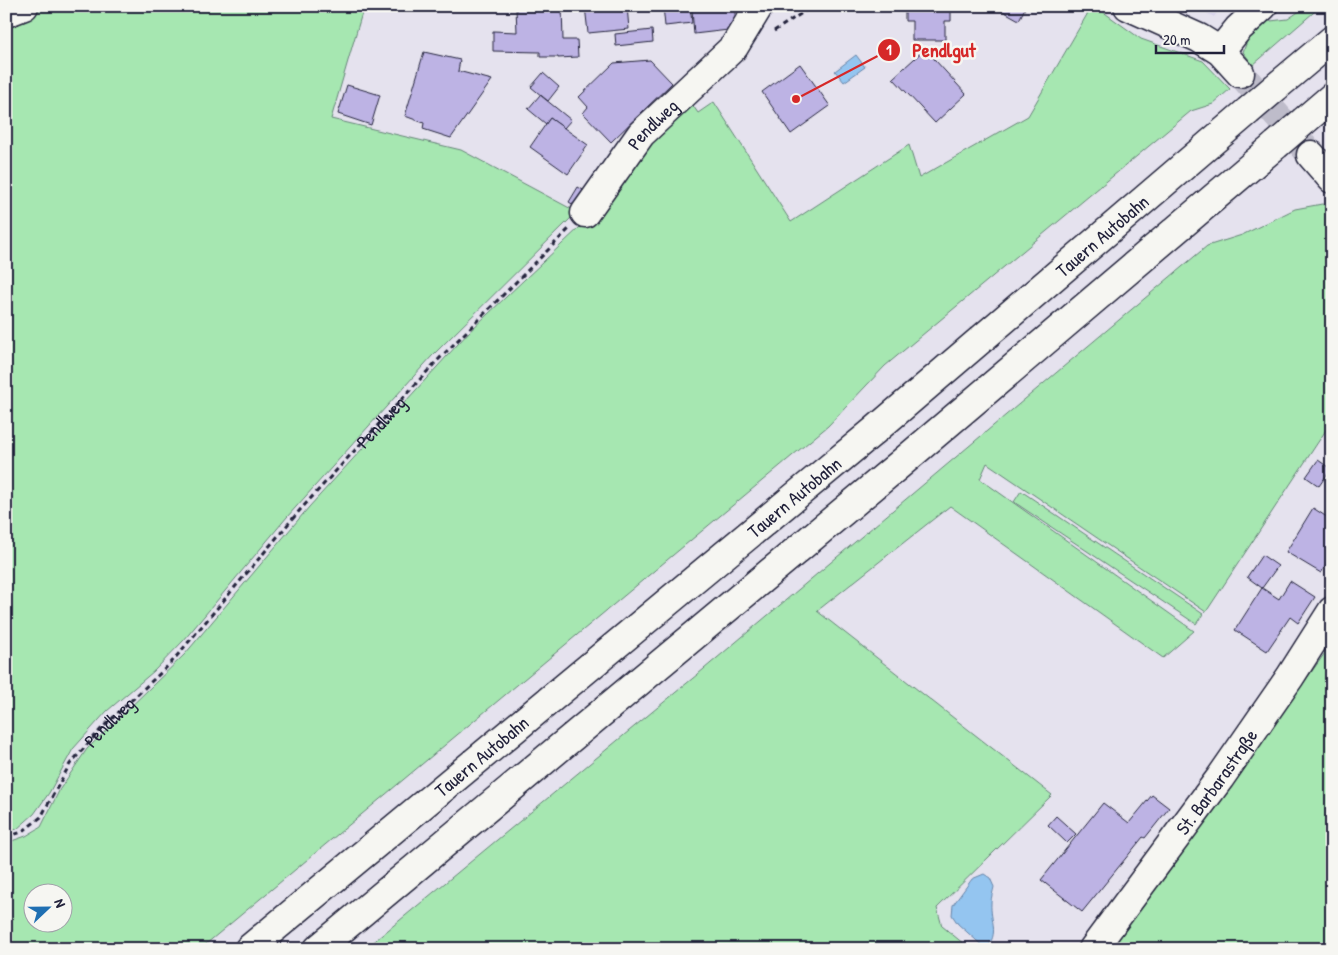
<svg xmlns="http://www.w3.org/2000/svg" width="1338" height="955" font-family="'Patrick Hand',sans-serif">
<rect width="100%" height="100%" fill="#e5e2ee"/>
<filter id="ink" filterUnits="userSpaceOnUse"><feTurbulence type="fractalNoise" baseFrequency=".02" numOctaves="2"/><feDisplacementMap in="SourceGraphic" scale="10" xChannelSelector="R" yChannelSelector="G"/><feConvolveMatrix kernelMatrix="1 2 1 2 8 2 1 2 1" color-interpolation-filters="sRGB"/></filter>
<g filter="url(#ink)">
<path fill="#d9d4eb" d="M1193,6H1222L1214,17Z"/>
<g fill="#a6e7b1" stroke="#648476" fill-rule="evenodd">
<path d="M52,6H364L331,119L461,150L577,212L432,356L287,517L184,640L154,671L107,711L73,749L49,793L34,814L17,829L6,832V22Z"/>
<path d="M1092,6H1095L1141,39L1203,61L1230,89L1213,104L1191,111L885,366L828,426L200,949H6V843L26,836L41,827L60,789L87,749L185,654L309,507L469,332L580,227L687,97L698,113L714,102L791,222L909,145L919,178L1028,116ZM32,892H62V922H32Z"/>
<path d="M1307,6H1321L1253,65L1243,52L1250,34L1262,22L1288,19Z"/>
<path d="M1322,204L1332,207V421L1206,612L987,463L980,479L1194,631L1163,658L950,506L817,611L1052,795L937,908L942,926L970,949H365L698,674L1207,246L1242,235L1295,209Z"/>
<path d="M1021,491L1203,614L1196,624L1014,502Z"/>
<path d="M1332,643V949H1111L1172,868Z"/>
</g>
<g fill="#94c5f0" stroke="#6684a8">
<path d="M856,55L865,67L844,82L835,71Z"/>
<path d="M984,874L990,878L994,887C993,892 991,897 991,903C990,922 1000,932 986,949L958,924L952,915L953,905L972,879Z"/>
</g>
<g fill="#bdb3e4" stroke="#22223b">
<path d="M585,6H627L629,29L588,33Z"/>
<path d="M663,6H690L692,23L665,26Z"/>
<path d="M723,6H734L737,29L694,34L692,10Z"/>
<path d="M905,6H951V21H945V40H912V21H905Z"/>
<path d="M994,6H1026L1019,20Z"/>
<path d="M562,7L563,40H577L578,57L558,58V57H540V52L493,51V31L517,32L516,8Z"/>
<path d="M652,30L653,42L616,46L615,34Z"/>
<path d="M925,49L966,94L935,123L893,78Z"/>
<path d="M424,52L460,60L458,71L492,80L451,138L423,129L424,123L405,116Z"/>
<path d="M650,60L672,83L611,142L583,113L588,107L579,97L614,63Z"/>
<path d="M800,64L830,106L791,134L762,92Z"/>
<path d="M543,73L559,87L548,101L531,87Z"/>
<path d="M347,85L380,95L371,125L338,114Z"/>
<path d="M540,95L571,120L564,128L550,118L546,124L528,109Z"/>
<path d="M550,118L588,145L568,174L530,147Z"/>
<path d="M578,187L590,194L580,209L569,202Z"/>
<path d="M1318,460L1331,469L1319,486L1306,477Z"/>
<path d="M1313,508L1330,519L1332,515V556L1321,573L1286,552Z"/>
<path d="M1262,555L1278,566L1262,588L1247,577Z"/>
<path d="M1290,581L1315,597L1298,623L1290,617L1267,651L1235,630L1262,588L1279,599Z"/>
<path d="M1152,795L1169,808L1145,838L1143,837L1082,912L1041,880L1103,803L1129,823Z"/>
<path d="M1056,816L1076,834L1067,843L1048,825Z"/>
</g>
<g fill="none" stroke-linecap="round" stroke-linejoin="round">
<path stroke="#bebcca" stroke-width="28" stroke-dasharray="28 14" stroke-linecap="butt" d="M1240,73L1311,155"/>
<g stroke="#22223b" stroke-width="31">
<g id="minor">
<path d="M1128,6L1199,38L1220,51L1240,73"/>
<path d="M6,13L24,6"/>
<path d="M1220,51L1238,29L1263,6"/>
<path d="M1311,155L1332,179"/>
<path id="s2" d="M585,213L641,134L734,47L759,6"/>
<path id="s3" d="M1093,949L1220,778L1290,677L1332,611"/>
</g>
</g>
<g stroke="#22223b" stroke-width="31">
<g id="highway">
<path d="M1276,87L1332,40"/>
<path d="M1304,121L1332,97"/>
<path id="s4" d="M249,949L874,431L1248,111"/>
<path d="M318,949L899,465L1276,145"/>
</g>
</g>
<g stroke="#22223b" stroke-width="3" stroke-dasharray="5 4" stroke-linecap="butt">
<path d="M774,31L813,6"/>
<path id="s1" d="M6,837L22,832L41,817L70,764L102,728L170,664L300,510L435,363L569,229"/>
</g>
<use href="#minor" stroke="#f6f6f2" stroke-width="28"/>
<use href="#highway" stroke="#f6f6f2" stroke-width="28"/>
<g stroke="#22223b" stroke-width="31" stroke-linecap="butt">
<g id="highway-bridge">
<path d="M1248,111L1276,87"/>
<path d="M1276,145L1304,121"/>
</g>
</g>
<use href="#highway-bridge" stroke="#f6f6f2" stroke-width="28"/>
</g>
</g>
<g text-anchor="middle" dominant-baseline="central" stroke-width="5" stroke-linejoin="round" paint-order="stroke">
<g font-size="19" fill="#22223b" stroke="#f6f6f2">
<text stroke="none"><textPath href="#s2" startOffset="112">Pendlweg</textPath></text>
<text stroke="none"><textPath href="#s4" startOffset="1112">Tauern Autobahn</textPath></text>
<text stroke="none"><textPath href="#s1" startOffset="564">Pendlweg</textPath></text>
<text stroke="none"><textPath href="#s4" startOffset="708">Tauern Autobahn</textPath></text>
<text stroke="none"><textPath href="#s1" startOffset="159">Pendlweg</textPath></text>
<text stroke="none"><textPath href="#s4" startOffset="302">Tauern Autobahn</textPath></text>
<text stroke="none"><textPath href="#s3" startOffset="208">St. Barbarastraße</textPath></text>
</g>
</g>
<path fill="none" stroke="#d62828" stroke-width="2" d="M796 99L889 50"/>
<g fill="#d62828" stroke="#f6f6f2" stroke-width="2">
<circle cx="796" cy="99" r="5"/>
<circle cx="889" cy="50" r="12"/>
</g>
<g font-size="15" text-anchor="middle" font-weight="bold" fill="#fff">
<text x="889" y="55">1</text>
</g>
<g font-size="20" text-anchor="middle" font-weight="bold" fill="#d62828" stroke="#f6f6f2" stroke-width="5" stroke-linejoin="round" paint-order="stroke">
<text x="944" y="57">Pendlgut</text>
</g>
<rect width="1338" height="955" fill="none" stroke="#f6f6f2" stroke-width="25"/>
<rect x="12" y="12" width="1313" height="930" fill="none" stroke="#22223b" stroke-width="2" filter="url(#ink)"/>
<g transform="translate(48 908) rotate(68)"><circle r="24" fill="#f6f6f2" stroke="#a1a1a9"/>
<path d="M0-4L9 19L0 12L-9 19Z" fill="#1f6fb2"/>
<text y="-8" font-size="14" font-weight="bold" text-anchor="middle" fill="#22223b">N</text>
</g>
<path d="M1156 45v8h68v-8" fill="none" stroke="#22223b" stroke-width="2.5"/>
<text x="1163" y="45" font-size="15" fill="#22223b" stroke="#f6f6f2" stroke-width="4" paint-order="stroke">20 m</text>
</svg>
